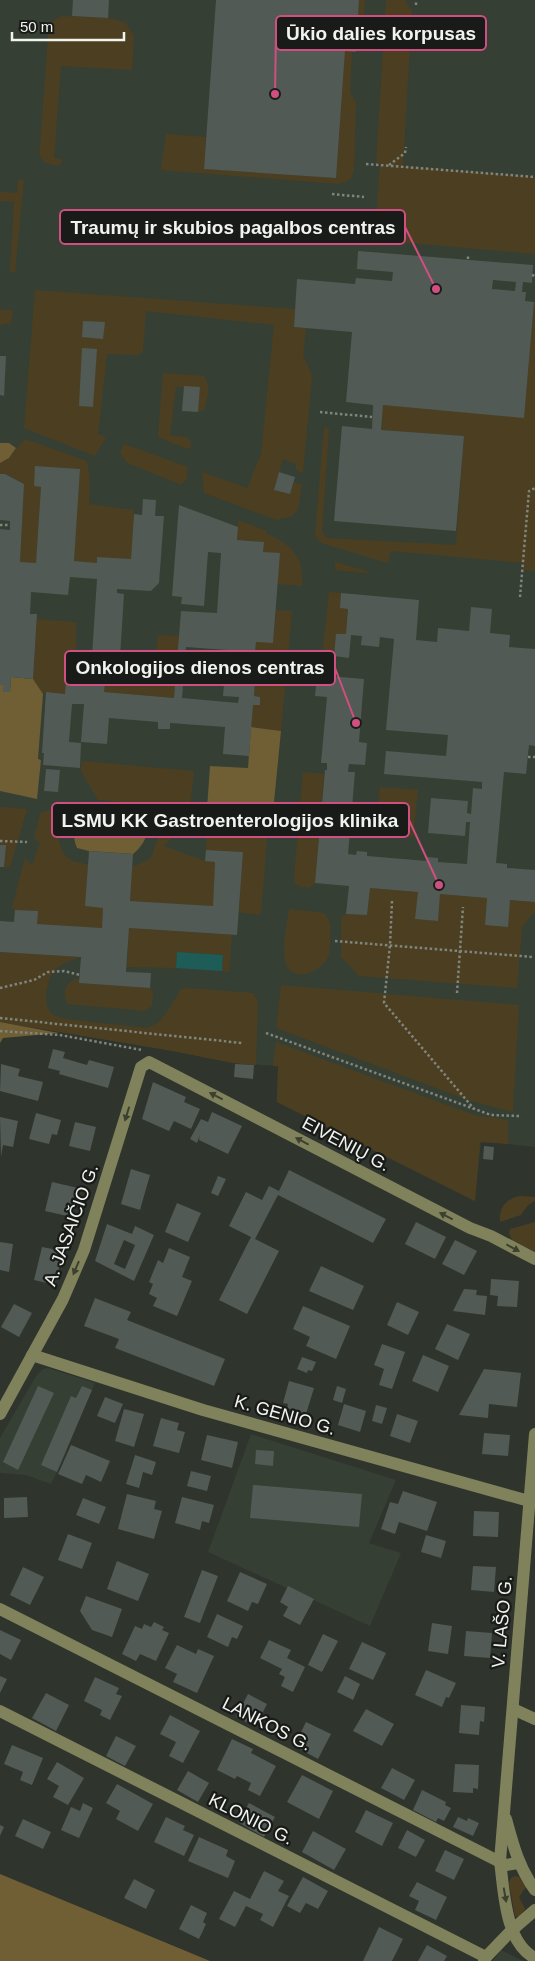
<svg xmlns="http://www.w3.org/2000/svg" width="535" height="1961" font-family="Arial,sans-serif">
<rect width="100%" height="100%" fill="#2f342d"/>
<g fill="#363f33">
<path d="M0,0H535V1147L481,1141L475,1201L277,1102L278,1066L233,1063L167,1050L0,1022Z"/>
<path d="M48,1368L95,1383L57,1472L51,1484L26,1475L0,1473V1438L36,1376L43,1369Z"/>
<path d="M251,1434L396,1480L369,1543L401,1553L370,1626L208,1552Z"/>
<path d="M501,1950L523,1961H493Z"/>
</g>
<g fill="#4c3f21">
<path d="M359,0H365L362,39H357Z"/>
<path d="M386,0H405L412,11L403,166L535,177V254L386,241L380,239L375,233L380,163H376Z"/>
<path d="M62,16L108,18L125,22L134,36L132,70L61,66L54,158L62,159L60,165H52L44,162L39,154L40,147L49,23Z"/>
<path d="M345,51H352L350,93L356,102L354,171C352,180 347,182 338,184L161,170L166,134L206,137L204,169L336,178Z"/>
<path d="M18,180H24L15,272H10L14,202L0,201V192L17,193Z"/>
<path d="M35,290L295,309L294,327L306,328L303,356L312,375L303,473L296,470V464L283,459L274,489L290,494L294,482L302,485L298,509L292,516L277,520L204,493L202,472L247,488L261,454L274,325L146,311L143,351L139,355L107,354L98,434L106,437L95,456L24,428Z"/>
<path d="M534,302H535V571L522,570L523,563L391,551L388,563L324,544L319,541L315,535L324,427L329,428L322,531L326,538L456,545L464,436L381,430L383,405L524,417Z"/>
<path d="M0,310H13L11,323L0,325Z"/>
<path d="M163,373L204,376C212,387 207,398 204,410L198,412L200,387H176L170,435L186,437L191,442V447L187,449L158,437Z"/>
<path d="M25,439L87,461L90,483L89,504L134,510L131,559L98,557L97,563L74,561L80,469L36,466L34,486L41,487L36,563L20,562L24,484L6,474H0V463L9,458Z"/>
<path d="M124,444L188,467L187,478L181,485L128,463L120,453Z"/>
<path d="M238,520L267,531L266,533C292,545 304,556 302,586L278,584L263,552L264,542L237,540Z"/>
<path d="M335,562L367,571L368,573L335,570Z"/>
<path d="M329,592L341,593L340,608L348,609L346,634H336L334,656L322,655Z"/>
<path d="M276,610L292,611L281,731L251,727L253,705H260V697L254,696L257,652H255L256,642L273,643Z"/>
<path d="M37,619L76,622V661L108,662L109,656L140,659L141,657L148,661L156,651L158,635L179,636L174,698L104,692L105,684L67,681L65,694L46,692L43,694L33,679Z"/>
<path d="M82,761L194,771L190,807L98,800L81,771Z"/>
<path d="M303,772L324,774L315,883L309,888L301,887L295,883L294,878Z"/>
<path d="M380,787L418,790L413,837L375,833Z"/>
<path d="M0,807L27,809L10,867H4L6,845H0Z"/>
<path d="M49,810L66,812L69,814L68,820L63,822L57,833C62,855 64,861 88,864L85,906L103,908L102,928L37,924V911L15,910L12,907L25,858L32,865L40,843L34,839L40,814Z"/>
<path d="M174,824L179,825V829L164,846L205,861L215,862L213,906L130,901L132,867C159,858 149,854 161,834C164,830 170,827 174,824Z"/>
<path d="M207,829L264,834L267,840L261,913L258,915L239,912L243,852L206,850Z"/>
<path d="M370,888L418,892L416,919L438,921L440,894L487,898L485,925L507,927L510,900L535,902V912L531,915L522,928L517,988L359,976L341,957V917L346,914L367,915Z"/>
<path d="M289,909L324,913C331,921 331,927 330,938C330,943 331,952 328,957C321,974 289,984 285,960C282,946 287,924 289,909Z"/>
<path d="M129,928L232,935L229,972L222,971L223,955L177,952L176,968L127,967Z"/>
<path d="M0,952L81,957C72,960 59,964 53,972C47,981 42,1004 51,1013C56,1018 67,1019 73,1020L147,1028C164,1023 172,1003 181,989L188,988L253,993L258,1002L256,1065L233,1063L167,1050L0,1022Z"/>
<path d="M75,979H79V983L150,988L153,993L152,1006L145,1011L68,1004C62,994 64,985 75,979Z"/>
<path d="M281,985L519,1005L513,1112L468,1100L276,1028Z"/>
<path d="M276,1042L474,1115L508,1120V1144L480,1142L475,1201L277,1102L278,1066H273Z"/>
<path d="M520,1196L535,1197V1201L528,1205L521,1215L500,1222C498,1208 507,1198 520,1196Z"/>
<path d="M535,1222V1252L512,1240L509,1233L510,1229Z"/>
<path d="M515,1876L519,1877L526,1887L519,1897L525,1909L519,1917L515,1916L509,1883L511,1878Z"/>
</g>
<g fill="#705e35">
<path d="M0,443H9L16,448L9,458L0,463Z"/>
<path d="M11,677L33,679L43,694L38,759L41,760L37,799L0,791V685H3V692H10Z"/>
<path d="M251,727L281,731L274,802L269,811L263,813L207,809L210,766L248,768Z"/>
<path d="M91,817C101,817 130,817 138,820C156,828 142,847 133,854L89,851L77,848C70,832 77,824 91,817Z"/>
<path d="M0,1022L59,1033L3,1038L0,1043Z"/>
<path d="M0,1874L210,1961H0Z"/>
</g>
<path fill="#1e5c58" d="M177,952L223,955L222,971L176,968Z"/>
<g fill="#515a55" fill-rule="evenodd">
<path d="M73,0H109L108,18L72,16Z"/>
<path d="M216,0H359L356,52L345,51L336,178L204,169Z"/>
<path d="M358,251L533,265L532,283L523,282L522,292H526L525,301L534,302L524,418L383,405L381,430L464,436L456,531L334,521L342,426L372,429L373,405L346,402L352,332L294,327L297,279L355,284L356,278L392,281L393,272L357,269ZM493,280L516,282L515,291L492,289Z"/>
<path d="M83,321L105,322L103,339L82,337Z"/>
<path d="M82,348L97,349L93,407L79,406Z"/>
<path d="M0,356H6L4,396L0,395Z"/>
<path d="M184,386L200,387L198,412L182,411Z"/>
<path d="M35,466L80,469L74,561L97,563V557L131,559L134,514L142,515L143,499L156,500L155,516H164L159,583L151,591L117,589V593L124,594L120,657L109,656L108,662L102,661L103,657L92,656L97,579L70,577L68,595L31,592L30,614H37L33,679L11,677L10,692H3V685H0V529L10,530V521L0,520V474H5L24,484L20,562L36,563L41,487L34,486Z"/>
<path d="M279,472L295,477L290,494L274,490Z"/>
<path d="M179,505L238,527L237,540L264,542L263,552L280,553L273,643L256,642L255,652H257L254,696L260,697V705H253L249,756L223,754L225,727L170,723V729H158V722L109,718L107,744L81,742L84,704H72L69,742L81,743L80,768L43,765L44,753H42L46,692L65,694L66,681L105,684L104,692L174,698L181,611L217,613L221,553L208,552L204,606L181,604L182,597L172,596ZM186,647L227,650L223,696L239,697L238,703L182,698Z"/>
<path d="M341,593L419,600L416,640L437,642L438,628L469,631L471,607L492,609L490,633L510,635L509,647L535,649V746L529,745L526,774L504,772L496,863L507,864V868L535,870V902L510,900L508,927L485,925L487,898L440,894L438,921L415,919L418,892L370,888L367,915L346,914L349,886L315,883L325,770H327V763H321L327,697L315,696L317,675L364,679L359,742L367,743L365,765L349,764L348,772H355L348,854L356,855L357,851L367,852V856L427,861V857L438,858V862L467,864L470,822H466L465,836L428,833L431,798L468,801L467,813L471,814L473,788L482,789V782L384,774L386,751L446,756L448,735L386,730L394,639L380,637L379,647L361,645L362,636L351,635L349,658L334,656L336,634H346L348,609L340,608Z"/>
<path d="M46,769L60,770L58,792L44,791Z"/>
<path d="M0,845H6L4,867H0Z"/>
<path d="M206,850L243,852L237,935L129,928L126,972L151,973L150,988L79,983L81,957L0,952V921L14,922L15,910L38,911L37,924L102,928L103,908L85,906L89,851L133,854L130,901L213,906L215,862L205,861Z"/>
<path d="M53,1049L65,1052L63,1058L87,1065L89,1060L114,1067L108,1088L59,1074L60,1071L48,1068Z"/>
<path d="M1,1064L20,1069L18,1076L43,1082L38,1101L0,1091Z"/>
<path d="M235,1064L254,1065L253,1079L234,1077Z"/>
<path d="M153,1082L186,1097L184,1102L200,1109L191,1129L174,1121L169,1131L142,1119Z"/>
<path d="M212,1112L242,1126L228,1154L199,1140L200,1135L197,1143L190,1139L201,1119L208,1122Z"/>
<path d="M36,1113L61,1120L57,1135L52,1134L49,1144L29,1139Z"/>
<path d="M0,1117L18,1121L13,1147L3,1145L1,1157Z"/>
<path d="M75,1122L96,1127L90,1151L69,1146Z"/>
<path d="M484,1146L494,1147L493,1160L483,1159Z"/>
<path d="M131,1169L150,1175L140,1210L121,1204Z"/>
<path d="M289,1170L386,1219L373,1243L278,1195L255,1239L279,1251L247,1314L219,1300L251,1237L229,1226L246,1192L262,1200L269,1186L279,1191Z"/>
<path d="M218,1176L226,1179L218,1196L211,1193Z"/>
<path d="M52,1182L78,1188L72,1217L45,1211Z"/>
<path d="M177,1203L201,1213L188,1242L165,1232Z"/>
<path d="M416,1222L446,1237L435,1259L405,1244Z"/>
<path d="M107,1224L132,1234L135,1226L154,1235L134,1281L95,1261ZM124,1240L135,1245L125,1269L114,1264Z"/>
<path d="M455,1240L477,1251L464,1275L442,1264Z"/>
<path d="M0,1242L13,1244L9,1272L0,1270Z"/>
<path d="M42,1247L63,1251L55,1285L34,1280Z"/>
<path d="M169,1248L190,1257L182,1277L192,1281L177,1316L153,1306L157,1298L149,1294L153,1284L149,1282L158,1260L163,1263Z"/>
<path d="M321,1266L364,1286L353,1310L309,1291Z"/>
<path d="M491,1279L519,1281L517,1307L497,1306L498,1296L490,1295Z"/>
<path d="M464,1289L477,1290L476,1295L487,1296L485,1315L453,1311Z"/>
<path d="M95,1298L131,1312L127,1320L225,1359L214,1386L115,1348L119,1339L84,1326Z"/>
<path d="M397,1302L419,1312L408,1335L387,1325Z"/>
<path d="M14,1304L32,1313L19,1337L1,1327Z"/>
<path d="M303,1306L350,1326L336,1359L306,1346L310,1337L293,1329Z"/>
<path d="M447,1324L470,1334L458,1360L435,1349Z"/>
<path d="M382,1344L405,1352L392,1389L379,1385L384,1369L374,1365Z"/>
<path d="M423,1355L449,1366L438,1392L412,1381Z"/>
<path d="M302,1357L316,1362L312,1371L308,1370L307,1373L297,1369Z"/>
<path d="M484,1369L521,1373L517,1407L489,1404L488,1418L459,1415Z"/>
<path d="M289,1381L314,1388L306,1414L287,1408L288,1404L283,1403Z"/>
<path d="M38,1386L54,1393L18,1470L3,1462Z"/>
<path d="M82,1386L92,1390L57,1472L41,1465L71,1396L76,1398Z"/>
<path d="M337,1386L346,1389L342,1403L333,1400Z"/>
<path d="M105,1397L123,1404L115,1423L97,1416Z"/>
<path d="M344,1404L366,1411L360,1432L338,1425Z"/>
<path d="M376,1405L387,1408L382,1424L372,1421Z"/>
<path d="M124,1409L144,1414L134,1447L115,1441Z"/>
<path d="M397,1414L418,1421L410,1443L390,1436Z"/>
<path d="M161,1418L179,1423L177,1430L185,1432L179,1453L153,1446Z"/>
<path d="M484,1433L510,1435L508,1456L482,1454Z"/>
<path d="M207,1435L238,1442L232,1468L201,1460Z"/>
<path d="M71,1445L110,1461L101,1482L86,1475L82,1484L58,1474Z"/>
<path d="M256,1450L274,1451L273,1466L255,1464Z"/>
<path d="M135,1455L156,1462L152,1475L143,1472L139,1488L126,1484Z"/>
<path d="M191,1471L211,1476L207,1491L187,1486Z"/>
<path d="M253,1485L362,1494L359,1527L250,1518Z"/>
<path d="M403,1491L437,1502L427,1531L399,1522L395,1534L381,1529L390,1502L398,1504Z"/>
<path d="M127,1494L156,1501L154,1509L162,1511L154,1539L118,1529Z"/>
<path d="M27,1497L28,1517L4,1518V1498Z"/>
<path d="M182,1497L214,1505L209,1523L202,1521L200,1530L175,1523Z"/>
<path d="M83,1498L106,1507L99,1524L76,1515Z"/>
<path d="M474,1511L499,1512L498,1537L473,1536Z"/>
<path d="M68,1534L92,1543L82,1569L58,1560Z"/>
<path d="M426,1535L446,1541L441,1558L421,1552Z"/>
<path d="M117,1561L149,1574L138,1601L107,1589Z"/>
<path d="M473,1566L496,1567L494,1592L471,1590Z"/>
<path d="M23,1567L44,1577L30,1605L10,1595Z"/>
<path d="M202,1570L218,1576L200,1623L184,1617Z"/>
<path d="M240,1572L267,1584L258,1604L252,1602L248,1611L227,1601Z"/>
<path d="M288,1586L314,1599L300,1625L283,1616L288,1607L280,1602Z"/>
<path d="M86,1596L122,1609L112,1637L92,1630L80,1611Z"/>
<path d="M217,1614L243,1626L237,1639L232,1637L228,1647L207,1637Z"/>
<path d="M154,1622L164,1627L162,1630L169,1633L156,1661L140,1654L136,1661L122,1654L135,1626L142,1629L144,1624L151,1627Z"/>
<path d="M432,1623L452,1626L448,1654L428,1651Z"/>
<path d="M0,1630L21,1640L11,1660L0,1654Z"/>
<path d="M466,1631L492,1633L490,1658L464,1656Z"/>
<path d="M323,1634L338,1641L322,1672L308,1665Z"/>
<path d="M269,1640L291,1650L287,1658L305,1667L293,1692L281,1686L285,1677L279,1674L282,1669L260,1658Z"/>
<path d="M362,1642L386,1653L373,1680L349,1669Z"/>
<path d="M177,1645L196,1654L198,1649L214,1656L197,1693L173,1682L177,1674L165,1668Z"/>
<path d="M426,1670L456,1683L449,1698L446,1697L442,1707L415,1695Z"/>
<path d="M0,1676L7,1679L0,1693Z"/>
<path d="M345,1676L360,1684L353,1700L337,1692Z"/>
<path d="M95,1677L119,1688L116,1694L122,1696L110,1720L100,1715L102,1710L84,1701Z"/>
<path d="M46,1693L69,1705L56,1731L32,1718Z"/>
<path d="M248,1694L267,1704L258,1722L252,1719L250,1724L236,1717Z"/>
<path d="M461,1705L485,1707L484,1722L480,1721L479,1735L459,1733Z"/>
<path d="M366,1709L394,1724L382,1746L353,1731Z"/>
<path d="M170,1715L200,1731L183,1763L169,1756L176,1742L160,1734Z"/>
<path d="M306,1722L331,1734L318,1759L294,1746Z"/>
<path d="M116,1736L136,1746L125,1766L106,1756Z"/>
<path d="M232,1739L253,1749L251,1753L276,1766L260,1796L248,1790L251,1783L237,1776L235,1779L217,1770Z"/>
<path d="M12,1745L43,1758L32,1785L20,1780L23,1772L4,1764Z"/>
<path d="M57,1762L84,1778L68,1805L53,1797L59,1786L47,1779Z"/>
<path d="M455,1764L479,1765L478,1789L473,1788V1793L453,1792Z"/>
<path d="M392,1768L415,1780L404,1800L381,1788Z"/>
<path d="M188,1771L209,1783L198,1802L177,1790Z"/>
<path d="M302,1775L333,1791L319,1819L287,1802Z"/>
<path d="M117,1784L153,1804L138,1831L116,1819L120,1811L106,1803Z"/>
<path d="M422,1790L446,1802L445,1805L451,1808L444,1821L438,1818L436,1822L413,1810Z"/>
<path d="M83,1803L93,1808L79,1838L61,1830L71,1807L80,1811Z"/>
<path d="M249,1803L275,1817L264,1837L238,1822Z"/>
<path d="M366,1810L393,1823L382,1846L355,1832Z"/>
<path d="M166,1817L185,1826L183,1830L194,1835L184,1856L154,1842Z"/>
<path d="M458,1817L467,1821L468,1818L479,1823L473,1836L453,1827Z"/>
<path d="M23,1819L51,1832L43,1849L15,1836Z"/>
<path d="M0,1825L4,1827L0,1836Z"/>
<path d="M407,1830L425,1840L416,1857L398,1848Z"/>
<path d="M313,1831L346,1849L334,1870L302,1852Z"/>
<path d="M199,1837L228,1850L226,1856L235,1861L228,1878L188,1861Z"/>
<path d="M445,1850L464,1859L454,1880L435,1871Z"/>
<path d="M264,1871L284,1881L278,1891L289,1896L273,1927L260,1920L263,1914L246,1906L235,1927L219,1919L234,1891L250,1899Z"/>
<path d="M303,1877L328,1891L318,1909L306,1903L300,1913L287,1906Z"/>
<path d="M134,1879L155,1890L146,1909L124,1898Z"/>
<path d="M417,1882L447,1897L436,1920L415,1910L419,1901L409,1896Z"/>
<path d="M191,1905L207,1913L203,1922L206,1924L199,1939L179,1929Z"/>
<path d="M379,1927L403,1939L392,1961H363Z"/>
<path d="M427,1945L447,1956L444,1961H418Z"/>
</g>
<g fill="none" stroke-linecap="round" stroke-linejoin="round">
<g stroke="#81857f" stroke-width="2.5" stroke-dasharray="2.5 2.5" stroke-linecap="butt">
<path d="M416,5V0"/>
<path d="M366,164L535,177"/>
<path d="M389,165L405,153L406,147"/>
<path d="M332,194L364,197"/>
<path d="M468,259V256"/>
<path d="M532,275L535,276"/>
<path d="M320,412L372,417"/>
<path d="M0,525H10"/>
<path d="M520,597L529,491L535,488"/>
<path d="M528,757H535"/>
<path d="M0,841L27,842"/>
<path d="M392,901L390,945L384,1003L474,1109"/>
<path d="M335,941L533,957"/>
<path d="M0,988L34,980L48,972L64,971L80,975"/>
<path d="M457,993L463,907"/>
<path d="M0,1018L242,1043"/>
<path d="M0,1031L60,1035L142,1050"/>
<path d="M266,1033L491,1115L519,1116"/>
</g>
<g stroke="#7f825b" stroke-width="12">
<path d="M32,1355L203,1410L529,1501"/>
<path d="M0,1414L63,1299L84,1250L141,1067L149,1062L470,1228L491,1236L535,1259"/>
<path d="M535,1434L500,1861C504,1891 505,1943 535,1958"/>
<path d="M0,1609L506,1865L518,1863"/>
<path d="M513,1709L535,1719"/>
<path d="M0,1711L486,1957"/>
<path d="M506,1819C513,1845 519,1868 535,1890"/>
<path d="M484,1961L486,1957L512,1930L535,1910"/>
</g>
</g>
<defs><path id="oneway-solid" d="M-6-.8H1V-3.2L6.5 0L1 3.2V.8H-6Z" transform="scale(1.25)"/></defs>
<g fill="#3d3f2f">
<use href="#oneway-solid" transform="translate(216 1096) rotate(-153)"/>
<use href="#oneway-solid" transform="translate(127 1114) rotate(107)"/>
<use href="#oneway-solid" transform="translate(302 1141) rotate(-152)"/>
<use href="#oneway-solid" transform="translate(446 1216) rotate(-153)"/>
<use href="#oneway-solid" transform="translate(513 1248) rotate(28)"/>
<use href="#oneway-solid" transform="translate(76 1268) rotate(113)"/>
<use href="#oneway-solid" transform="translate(505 1895) rotate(80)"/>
</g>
<g text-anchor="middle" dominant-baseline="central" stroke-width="4.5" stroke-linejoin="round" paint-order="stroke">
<g font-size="18" fill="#f0f3ee" stroke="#191b18">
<text transform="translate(346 1144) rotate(28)">EIVENIŲ G.</text>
<text transform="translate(71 1225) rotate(-70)">A. JASAIČIO G.</text>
<text transform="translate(285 1415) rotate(16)">K. GENIO G.</text>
<text transform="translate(502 1622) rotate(-85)">V. LAŠO G.</text>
<text transform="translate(267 1724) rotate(27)">LANKOS G.</text>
<text transform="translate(251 1819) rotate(27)">KLONIO G.</text>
</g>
</g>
<path fill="none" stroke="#ce4f80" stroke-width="2" d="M275 94L276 33M436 289L405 227M356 723L335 668M439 885L409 820"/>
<g fill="#ce4f80" stroke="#191b18" stroke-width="2">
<circle cx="275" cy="94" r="5"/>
<circle cx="436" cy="289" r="5"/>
<circle cx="356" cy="723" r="5"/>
<circle cx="439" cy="885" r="5"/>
</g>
<g fill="#191b18" stroke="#ce4f80" stroke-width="2">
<rect x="276" y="16" width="210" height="34" rx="5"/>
<rect x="60" y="210" width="345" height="34" rx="5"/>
<rect x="65" y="651" width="270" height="34" rx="5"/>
<rect x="52" y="803" width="357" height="34" rx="5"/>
</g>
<g font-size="19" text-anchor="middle" font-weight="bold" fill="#f0f3ee">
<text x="381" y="40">Ūkio dalies korpusas</text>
<text x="233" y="234">Traumų ir skubios pagalbos centras</text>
<text x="200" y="674">Onkologijos dienos centras</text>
<text x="230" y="827">LSMU KK Gastroenterologijos klinika</text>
</g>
<path d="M12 32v8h112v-8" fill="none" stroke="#f0f3ee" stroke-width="2.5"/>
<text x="20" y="32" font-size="15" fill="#f0f3ee" stroke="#191b18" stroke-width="4" paint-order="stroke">50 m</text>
</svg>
